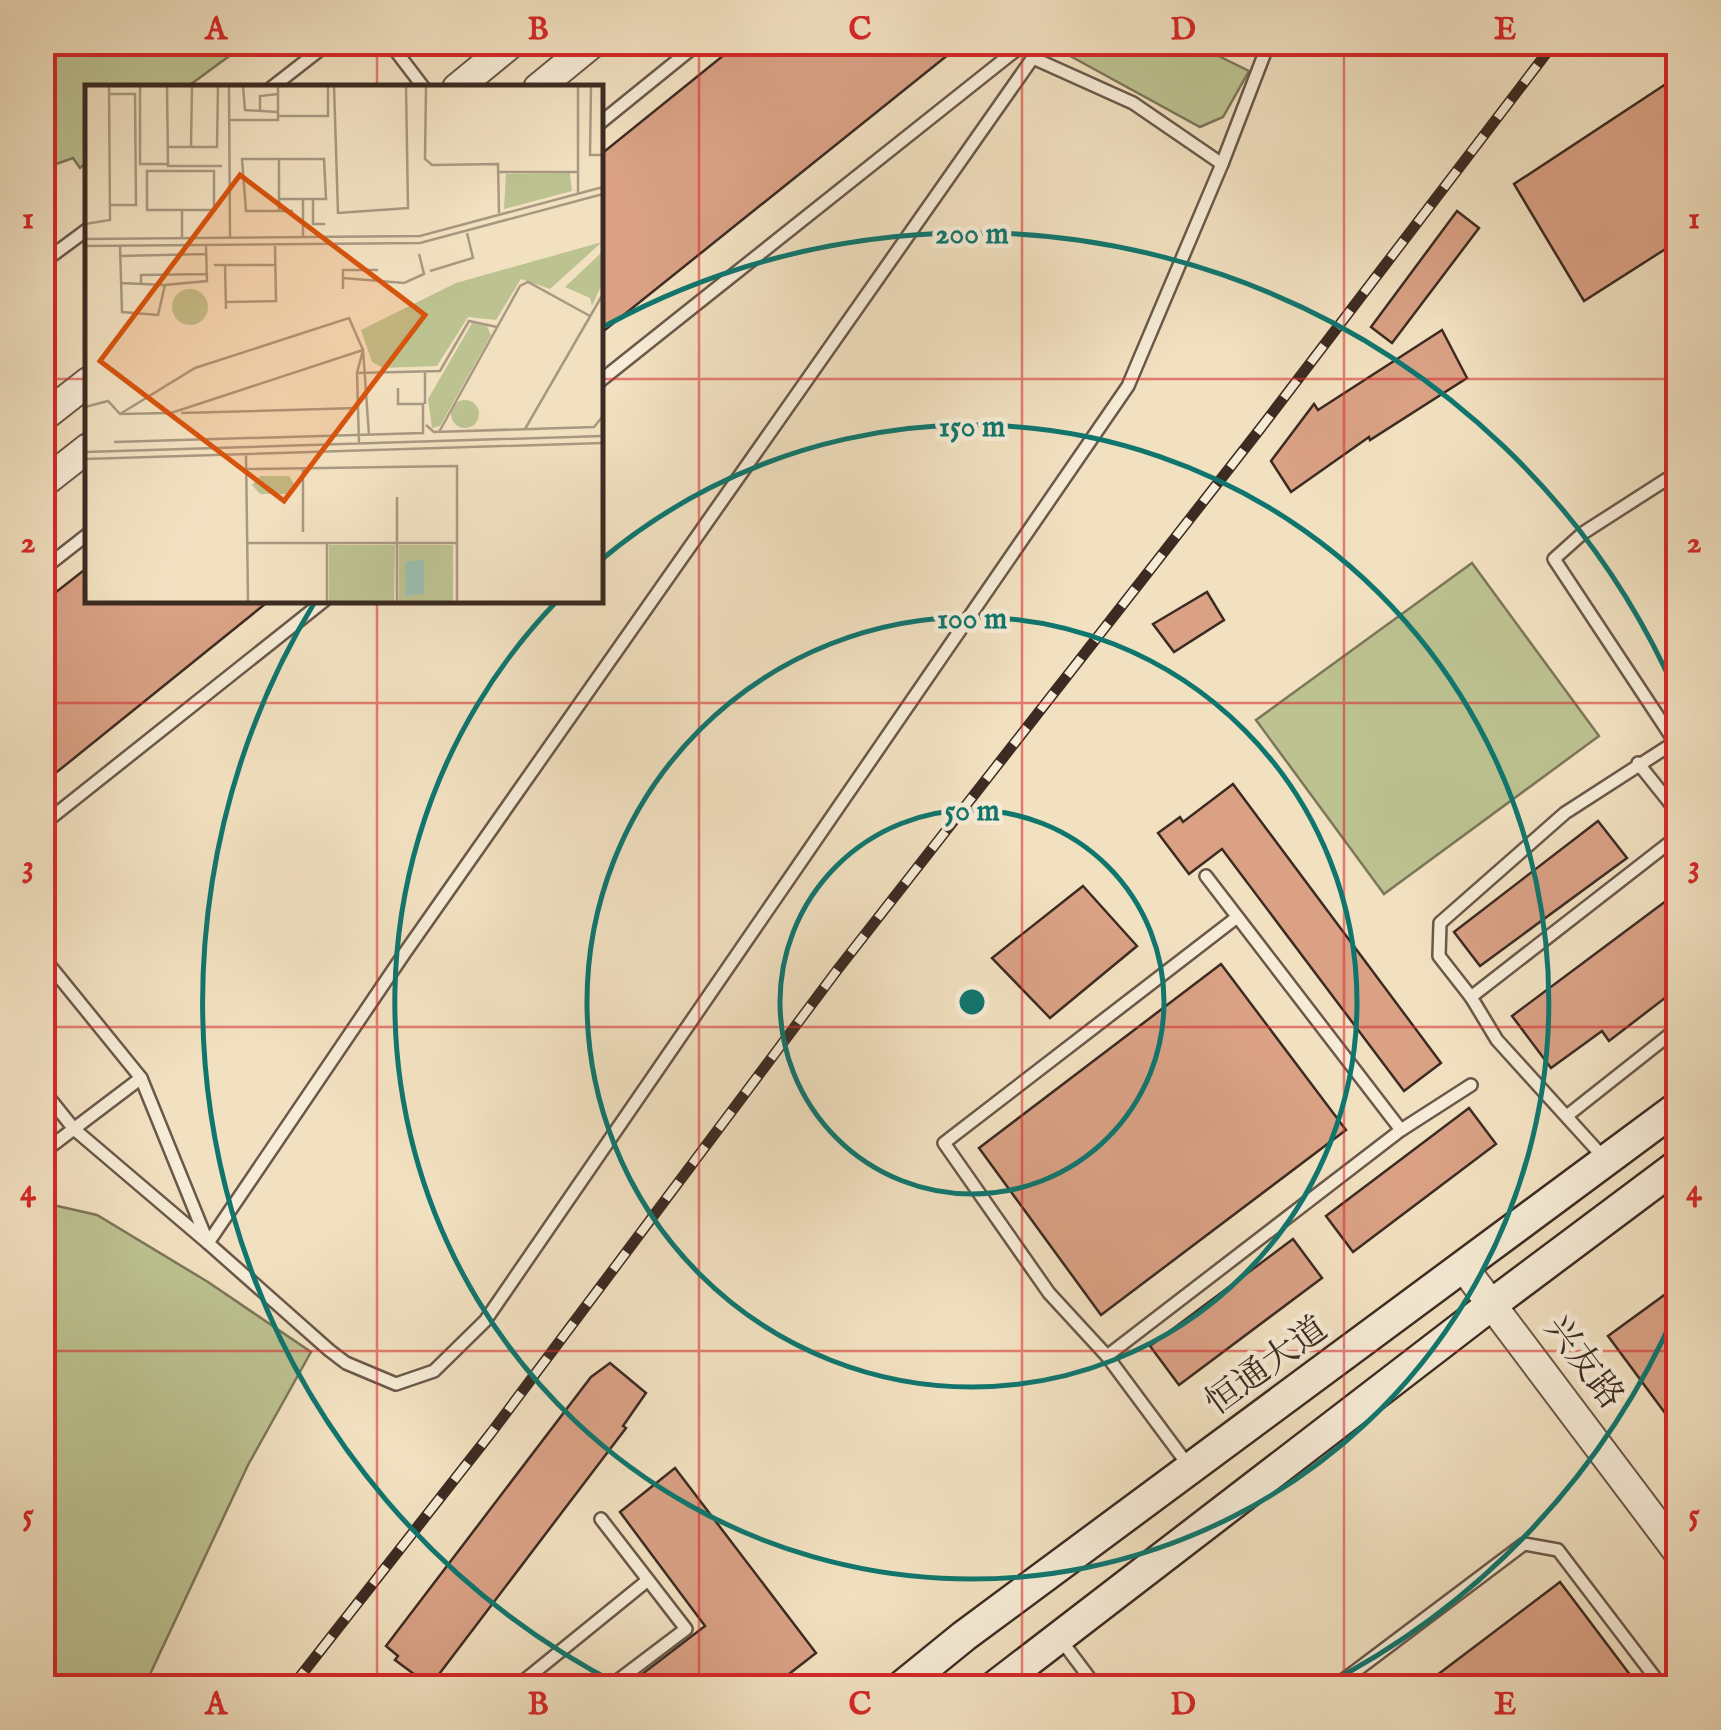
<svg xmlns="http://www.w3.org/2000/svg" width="1721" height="1730" font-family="'IM FELL English','Noto Serif SC',serif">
<rect width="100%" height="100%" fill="#f2e1c1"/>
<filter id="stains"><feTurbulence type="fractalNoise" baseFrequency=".002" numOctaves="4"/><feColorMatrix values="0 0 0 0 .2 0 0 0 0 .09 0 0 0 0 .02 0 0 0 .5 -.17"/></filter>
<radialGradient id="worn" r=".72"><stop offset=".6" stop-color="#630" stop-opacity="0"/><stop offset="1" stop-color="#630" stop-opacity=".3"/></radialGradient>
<g fill="#bdc291" stroke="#7c765a" stroke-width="2.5">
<path d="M43,42H246L247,43L187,87L88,88L87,162L80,168L73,158L45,168Z"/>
<path d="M1085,42L1192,43L1249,71L1223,117L1200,127L1072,57Z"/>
<path d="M1472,563L1599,736L1384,894L1256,720Z"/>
<path d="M53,1205L97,1215L208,1282L311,1352L248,1465L144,1687H43L42,1210Z"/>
</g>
<g fill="#daa185" stroke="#3c2b22" stroke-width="2.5">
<path d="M740,42H964L600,334V155Z"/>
<path d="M1678,76V241L1584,301L1514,184Z"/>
<path d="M1457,211L1479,228L1392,343L1371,327Z"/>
<path d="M1442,330L1467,378L1370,440L1369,437L1291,492L1271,461L1314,404L1318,410Z"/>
<path d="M88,567V600H270L42,784V603Z"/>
<path d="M1207,592L1224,620L1174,652L1153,624Z"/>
<path d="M1233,784L1441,1063L1404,1091L1222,849L1189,874L1158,833L1180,817L1183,822Z"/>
<path d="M1598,821L1627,858L1480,966L1454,932Z"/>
<path d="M1083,886L1137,946L1050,1018L992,958Z"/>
<path d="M1678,892V988L1609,1041L1602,1031L1551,1068L1512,1016Z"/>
<path d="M1221,964L1346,1130L1101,1315L979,1148Z"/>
<path d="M1469,1108L1496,1144L1353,1252L1326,1216Z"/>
<path d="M1293,1239L1322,1278L1179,1385L1150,1346Z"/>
<path d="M1678,1285V1403L1665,1413L1608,1336Z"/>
<path d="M610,1363L646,1393L623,1426L626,1428L430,1686L395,1660L398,1656L386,1646L591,1377Z"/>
<path d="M675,1468L816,1653L771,1688H624L705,1626L620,1512Z"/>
<path d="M1560,1582L1640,1688H1420Z"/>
</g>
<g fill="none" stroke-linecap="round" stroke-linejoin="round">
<g stroke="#6a584a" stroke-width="16">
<g id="service">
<path d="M389,42L424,88"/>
<path d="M1033,58L1133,103L1222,164"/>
<path d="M271,88L330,42"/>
<path d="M600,123L700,42"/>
<path d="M42,263L88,229"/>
<path d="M600,381L1026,42"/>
<path d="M42,570L88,534"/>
<path d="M1638,763L1678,813"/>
<path d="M42,825L325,600"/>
<path d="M1206,876L1401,1130"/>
<path d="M42,956L141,1078L208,1243L329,1350L346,1363L396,1384L434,1371L485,1321L1128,386L1222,164L1269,42"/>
<path d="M1471,997L1678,836"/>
<path d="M42,1089L74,1129L208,1243L404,954L1044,42"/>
<path d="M1568,1115L1678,1028"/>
<path d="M42,1153L141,1078"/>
<path d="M1604,1158L1497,1040L1471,997L1439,956L1440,923L1565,813L1675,742L1554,559L1583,533L1678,472"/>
<path d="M1107,1356L1401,1130L1471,1085"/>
<path d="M1188,1465L1107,1356L1049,1293L944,1143L1236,918"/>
<path d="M601,1519L686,1629L608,1688"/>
<path d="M1061,1640L1097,1688"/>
<path d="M515,1688L648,1580"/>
<path d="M1333,1688L1524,1544L1558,1550L1663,1688"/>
</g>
</g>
<g stroke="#6a584a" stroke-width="32">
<g id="tertiary">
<path d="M457,88L513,42"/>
<path d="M538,88L594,42"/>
<path d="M42,418L88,382"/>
<path d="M42,484L88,448"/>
<path d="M1464,1268L1678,1552"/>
</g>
</g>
<g stroke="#3c2b22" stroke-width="35">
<g id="secondary">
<path d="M900,1688L964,1636L1678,1107"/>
<path d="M993,1688L1491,1305L1678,1165"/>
</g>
</g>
<use href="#service" stroke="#f7ecd7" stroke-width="11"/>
<use href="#tertiary" stroke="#f7ecd7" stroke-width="28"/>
<use href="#secondary" stroke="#f7ecd7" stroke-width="30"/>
<g stroke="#3c2b22" stroke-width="11">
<path id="rail" d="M291,1688L491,1433L838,969L1260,429L1555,42"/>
</g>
<use href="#rail" stroke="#f7ecd7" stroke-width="8" stroke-dasharray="22" stroke-linecap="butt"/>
</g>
<path fill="none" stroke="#d62828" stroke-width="2.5" stroke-opacity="0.55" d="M377,42V88M699,42V1688M1022,42V1688M1344,42V1688M42,379H88M600,379H1678M377,600V1688M42,703H1678M42,1027H1678M42,1351H1678"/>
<g fill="none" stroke="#0f766e" stroke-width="5">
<circle cx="972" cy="1002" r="192"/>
<circle cx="972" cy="1002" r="385"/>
<path d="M601 560A577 577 0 1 1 557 601"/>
<path d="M1677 1309A769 769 0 0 1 1321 1687M623 1687A769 769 0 0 1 316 600M605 326A769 769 0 0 1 1677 695"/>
</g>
<g text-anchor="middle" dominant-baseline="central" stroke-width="9" stroke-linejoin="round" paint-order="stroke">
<g font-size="35" fill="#3c2b22" stroke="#f7ecd7">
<text transform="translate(1583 1363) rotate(53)">兴友路</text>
<text transform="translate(1267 1367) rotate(-36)">恒通大道</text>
</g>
</g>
<g transform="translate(85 85)">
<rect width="518" height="518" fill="#f2e1c1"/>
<path d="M485,88L487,106L419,124L421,89ZM517,157L465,204L436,194L411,235L383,232L352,281L298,283L287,277L276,245L371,198ZM517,167V199L507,221L505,213L480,202ZM87 222a18 18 0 1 1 36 0a18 18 0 1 1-36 0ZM387,238L402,241L406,250L355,341L347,343L343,314ZM366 329a14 14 0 1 1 28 0a14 14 0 1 1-28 0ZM175,391H204L211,402L205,409H175L167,400ZM244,460H310L309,516H244ZM314,460H368V516H314Z" fill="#bdc291"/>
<path d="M339,475V509L320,511L321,477Z" fill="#9bbeb0"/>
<path fill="none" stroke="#a99881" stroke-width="2.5" d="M55,1V79H83M82,1L83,81H137M144,1L145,153M158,1L160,25L192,27M249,1L253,128L323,123L321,1M341,1L340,74L347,80L413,79L414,128M493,1V108M506,1L505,70H518M24,9H50L51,120H25M175,27V11L193,9M193,31H243V1M145,35H193V1M83,62H132L133,1M106,62L107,1M414,87H493M194,114H241L239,74H157L161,126H208M228,114V139H240M97,125H62V86H129V125H97V154M194,126V74M0,139L25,135L24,1M218,151V114M0,154L335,151L518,102M0,161L335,158L518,109M35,161L37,227L73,230L80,200L122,196L121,161M35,171L121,169M129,180H190M140,181L141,224M345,186L388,173L382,148M258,193L319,198L339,189L334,169M35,198L80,200M56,200V190L122,189M258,204V185H293M141,217L191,216L190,161M340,287V319M272,288L355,286L384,236L412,242M0,322L23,316L35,329L85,328M86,328L278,265L284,350M96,328L273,323M35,329L110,283L264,233L278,265L272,288L274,358M341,340L349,347L509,342L518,331M440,344L518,209M354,347L435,201L443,197L505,231M29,357L338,348V319H313V303M0,367L518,351M161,369L163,516M0,374L518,358M161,384L372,381V516M218,384V447M0,396L1,516M162,458H372M242,459V516M312,516V412"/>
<path fill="#d7540e" fill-opacity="0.15" stroke="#d7540e" stroke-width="5" d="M155,90L340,230L199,416L15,276Z"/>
<rect width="518" height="518" fill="none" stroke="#3c2b22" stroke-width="5"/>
</g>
<circle cx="972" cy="1002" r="15" fill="#0f766e" stroke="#f7ecd7" stroke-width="5"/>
<g font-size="30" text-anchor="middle" font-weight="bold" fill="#0f766e" stroke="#f7ecd7" stroke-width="9" stroke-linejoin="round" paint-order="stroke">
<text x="972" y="243">200 m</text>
<text x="972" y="436">150 m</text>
<text x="972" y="628">100 m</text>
<text x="972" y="820">50 m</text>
</g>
<rect width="1721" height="1730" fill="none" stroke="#f2e1c1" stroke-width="110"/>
<rect x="55" y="55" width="1611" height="1620" fill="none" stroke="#d62828" stroke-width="4"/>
<g font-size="32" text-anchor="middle" font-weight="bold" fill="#d62828">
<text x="216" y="39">A</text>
<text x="538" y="39">B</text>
<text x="860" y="39">C</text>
<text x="1183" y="39">D</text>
<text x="1505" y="39">E</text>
<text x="28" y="228">1</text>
<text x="1694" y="228">1</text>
<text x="28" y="552">2</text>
<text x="1694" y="552">2</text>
<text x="28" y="876">3</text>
<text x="1694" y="876">3</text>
<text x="28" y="1200">4</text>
<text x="1694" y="1200">4</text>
<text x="28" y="1524">5</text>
<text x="1694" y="1524">5</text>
<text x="216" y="1714">A</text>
<text x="538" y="1714">B</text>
<text x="860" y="1714">C</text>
<text x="1183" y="1714">D</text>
<text x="1505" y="1714">E</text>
</g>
<rect width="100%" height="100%" filter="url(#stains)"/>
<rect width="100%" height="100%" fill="url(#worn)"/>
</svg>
